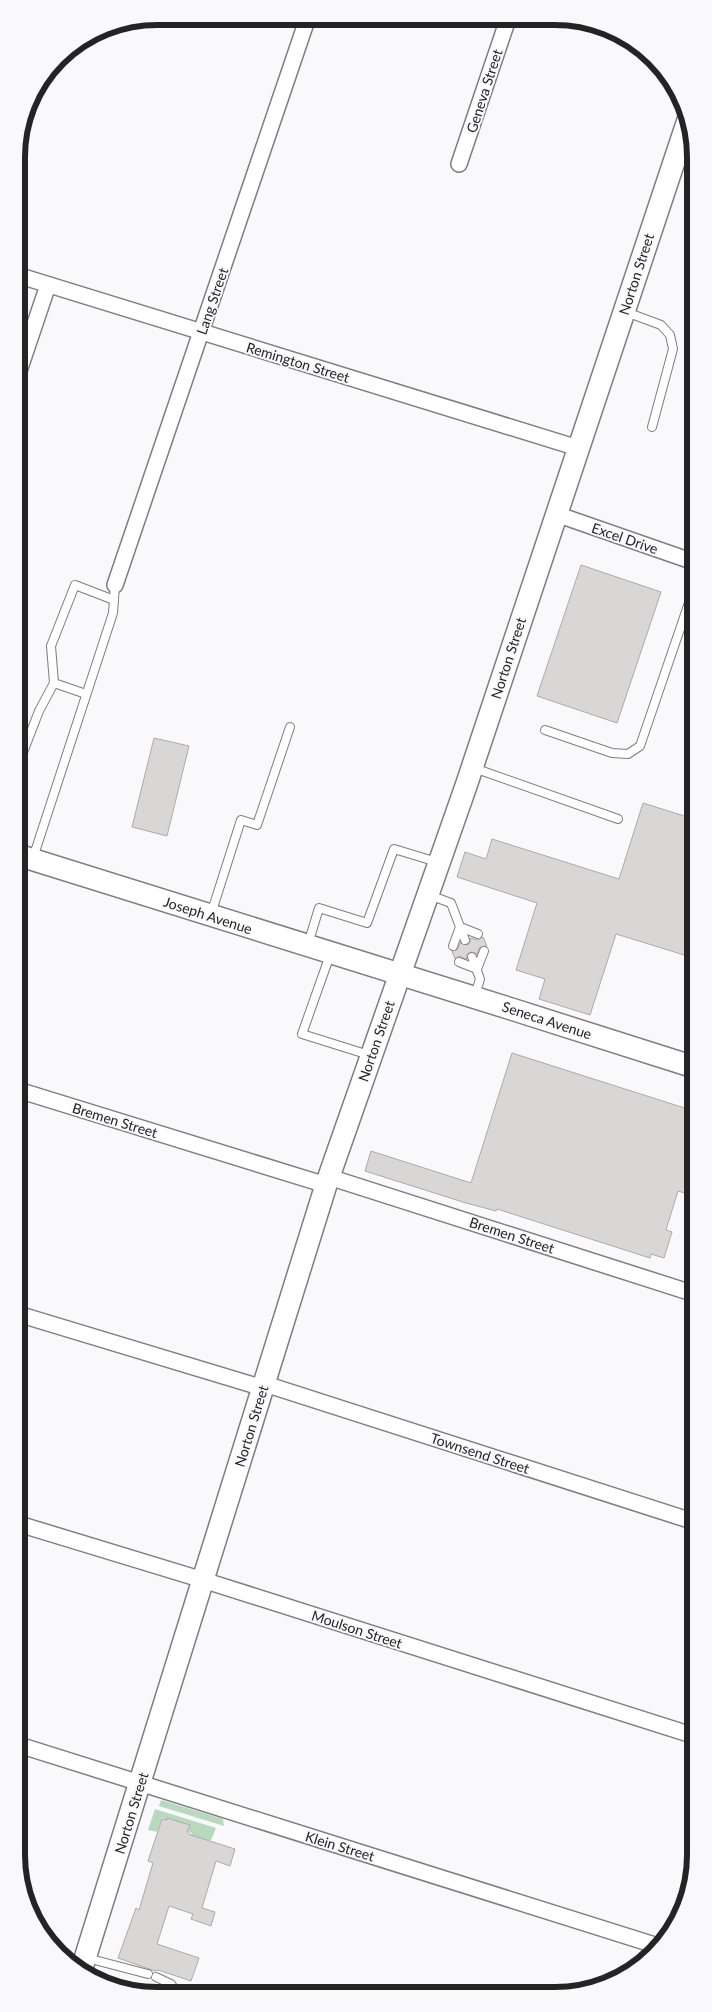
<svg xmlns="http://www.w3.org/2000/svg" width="712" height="2012" font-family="Lato,sans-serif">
<rect width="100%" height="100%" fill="#f9f9fb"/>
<g fill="#b9d9be">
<path d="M161,1800L223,1819L224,1826L159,1806Z"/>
<path d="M155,1809L216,1828L211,1840H208L206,1845L187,1847L192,1833L188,1832L190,1825L162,1818L157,1832L148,1830Z"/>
</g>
<g fill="#d9d7d6" stroke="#acabaa">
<path d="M581,565L661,592L617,723L537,696Z"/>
<path d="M154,738L189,746L167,836L132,827Z"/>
<path d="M643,803L694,819V958L616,934L590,1015L539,999L545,979L516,970L537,903L457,877L465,852L486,859L492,839L619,879Z"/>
<path d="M483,937L487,946L480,947L477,954L471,952L467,954V959L459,956L455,959L452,951L457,950L460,943L467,945L470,943V938L478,940Z"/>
<path d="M512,1053L694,1111V1196L678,1191L666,1230L672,1232L664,1258L651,1254L650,1258L497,1209L496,1211L466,1203L365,1171L371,1151L471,1183Z"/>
<path d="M167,1818L190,1825L187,1832L191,1835L235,1849L230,1866L216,1861L202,1908L215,1912L211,1926L191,1919L193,1914L169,1906L157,1944L199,1958L191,1981L158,1970L155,1971L118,1958L136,1908L139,1910L153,1863L148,1861L162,1819L167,1820Z"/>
</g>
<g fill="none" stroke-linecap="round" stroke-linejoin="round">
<g stroke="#7e7e7f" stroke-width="10">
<g id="service">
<path d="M626,312L661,325L670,335L673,349L652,427"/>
<path d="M54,683L86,694"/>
<path d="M545,730L612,753L628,754L640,746L694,588"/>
<path d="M17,768L39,711L54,683L51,646L75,585L114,600"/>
<path d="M474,768L618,819"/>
<path d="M33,858L113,613L115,585"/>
<path d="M429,895L451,903L465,940"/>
<path d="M211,914L241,820L257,825L290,727"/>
<path d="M308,944L319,908L367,923L394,849L437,862"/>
<path d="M453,946L460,927L478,934"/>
<path d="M330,955L302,1034L369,1055"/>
<path d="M472,957L480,979L475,995"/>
<path d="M459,962L477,969L484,951"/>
<path d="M87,1958L148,1974"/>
<path d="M156,1977L171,1984L177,1993"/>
</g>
</g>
<g stroke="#7e7e7f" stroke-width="18">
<g id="minor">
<path d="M459,164L508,19"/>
<path d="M17,275L578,448"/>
<path d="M17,377L48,285"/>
<path d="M556,514L694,562"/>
<path d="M115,585L308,17"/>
<path d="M18,1090L326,1185"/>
<path d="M329,1177L695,1294"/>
<path d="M18,1314L263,1388"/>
<path d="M265,1384L695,1522"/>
<path d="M19,1524L203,1580L695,1736"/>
<path d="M19,1745L661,1947"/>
</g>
</g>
<g stroke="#7e7e7f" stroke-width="24">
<g id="secondary">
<path d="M18,855C243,925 469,995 694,1067"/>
<path d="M82,1968L326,1185L466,786L688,120"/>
</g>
</g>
<use href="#service" stroke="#fff" stroke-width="8"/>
<use href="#minor" stroke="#fff" stroke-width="15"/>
<use href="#secondary" stroke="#fff" stroke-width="21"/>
</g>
<g text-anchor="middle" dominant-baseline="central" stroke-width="4" stroke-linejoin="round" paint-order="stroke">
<g font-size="14" fill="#242424" stroke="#f9f9fb">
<text transform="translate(484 91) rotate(-72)">Geneva Street</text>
<text transform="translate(636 274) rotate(-72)">Norton Street</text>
<text transform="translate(212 301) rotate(-71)">Lang Street</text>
<text transform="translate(298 362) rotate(17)">Remington Street</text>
<text transform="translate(625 538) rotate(19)">Excel Drive</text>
<text transform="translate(508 658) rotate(-72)">Norton Street</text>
<text transform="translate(208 915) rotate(18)">Joseph Avenue</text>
<text transform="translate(547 1020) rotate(18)">Seneca Avenue</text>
<text transform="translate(376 1041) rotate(-71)">Norton Street</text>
<text transform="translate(115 1120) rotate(17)">Bremen Street</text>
<text transform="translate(512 1235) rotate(18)">Bremen Street</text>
<text transform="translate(251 1426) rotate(-73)">Norton Street</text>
<text transform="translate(480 1453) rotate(18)">Townsend Street</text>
<text transform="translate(357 1629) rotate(18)">Moulson Street</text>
<text transform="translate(131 1813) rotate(-73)">Norton Street</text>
<text transform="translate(340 1846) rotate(17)">Klein Street</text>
</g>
</g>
<path d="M0 0H712V2012H0ZM157 25H555A132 132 0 0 1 687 157V1855A132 132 0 0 1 555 1987H157A132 132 0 0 1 25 1855V157A132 132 0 0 1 157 25Z" fill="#f9f9fb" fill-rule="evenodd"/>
<path fill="none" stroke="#242424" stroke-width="6" d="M157 25H555A132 132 0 0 1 687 157V1855A132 132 0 0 1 555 1987H157A132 132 0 0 1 25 1855V157A132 132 0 0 1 157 25Z"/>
</svg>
